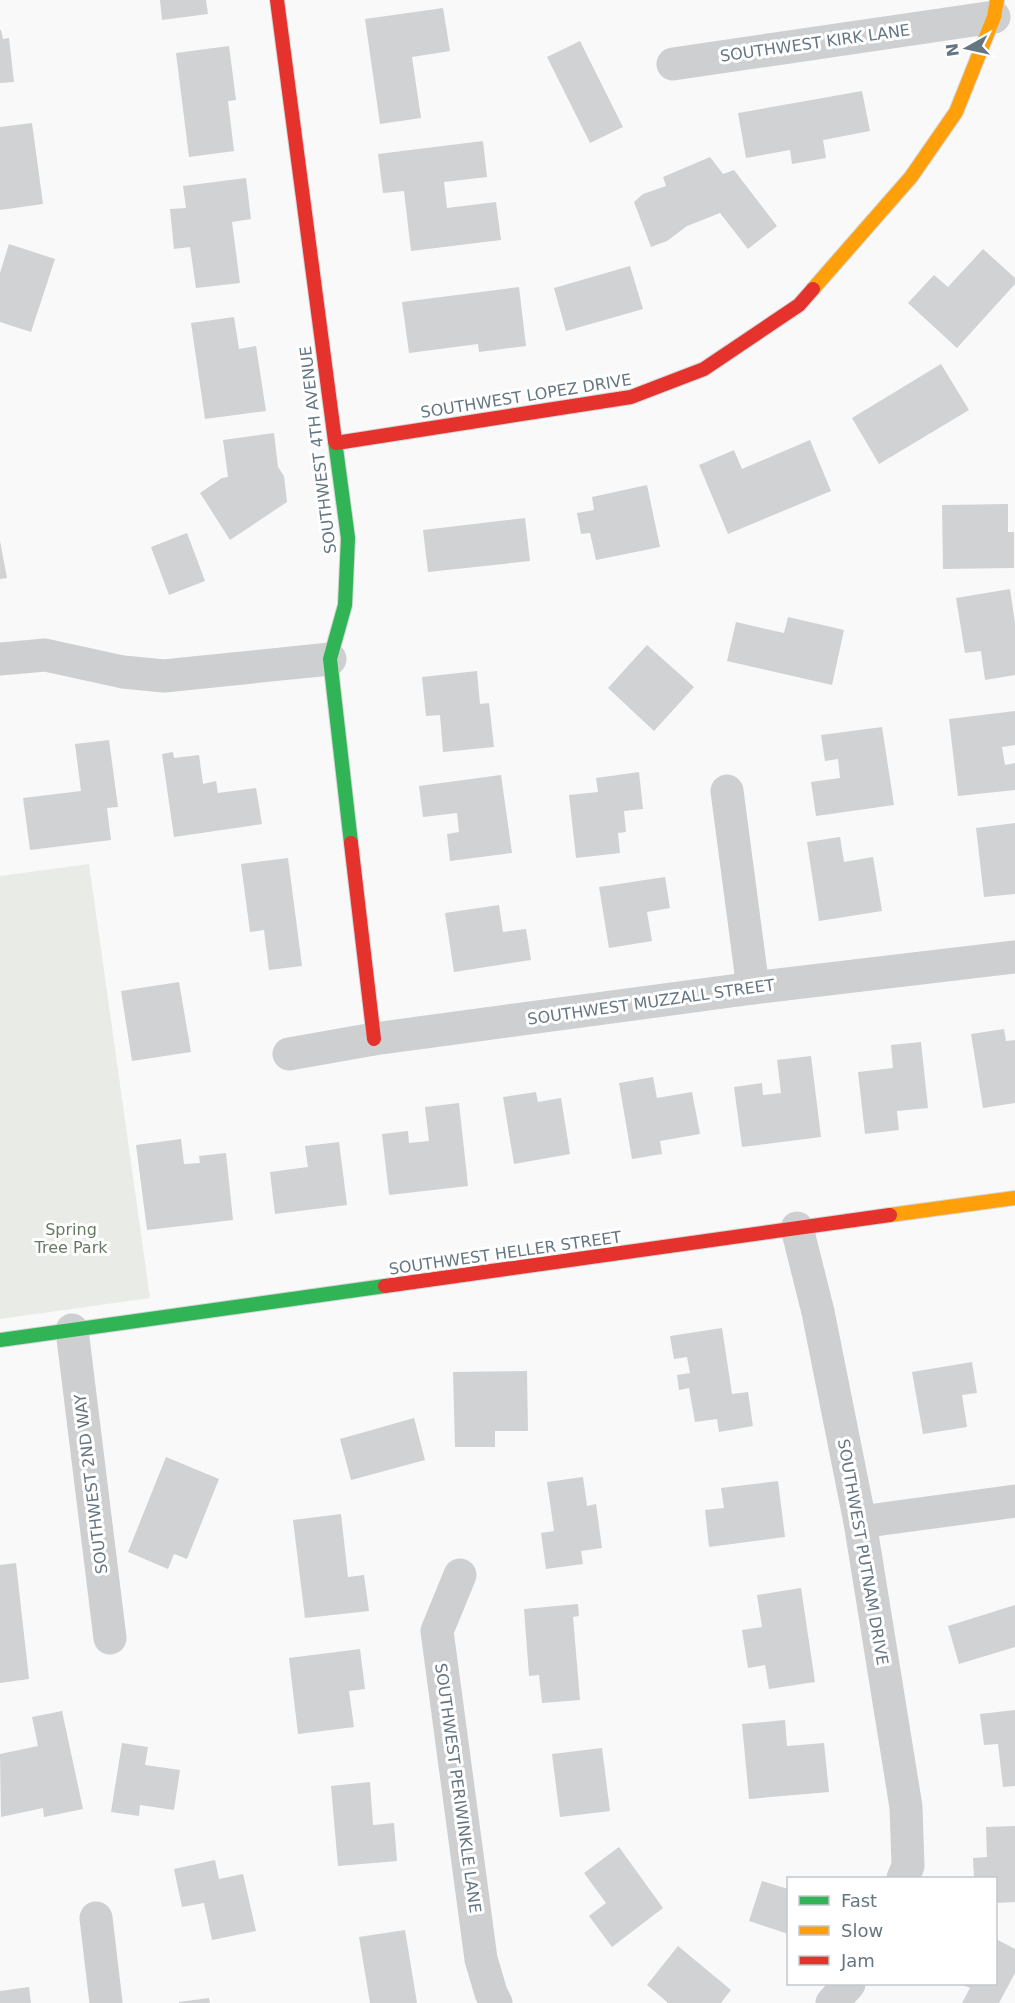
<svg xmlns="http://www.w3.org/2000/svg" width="1015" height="2003" font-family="'DejaVu Sans',sans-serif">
<rect width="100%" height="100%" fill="#f9f9f9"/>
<path fill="#e8ebe6" d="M89,864L150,1298L0,1319V876Z"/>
<g fill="#d0d2d3">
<path d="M160,0H206L208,14L162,20Z"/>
<path d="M443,8L450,51L412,57L421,118L380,124L365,19Z"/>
<path d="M0,30H1L3,39L9,38L14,82L0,83Z"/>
<path d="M580,41L623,127L590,143L547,57Z"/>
<path d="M229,46L236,100L228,101L234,151L189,157L176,53Z"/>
<path d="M862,91L870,131L823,140L826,158L792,164L790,150L746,158L738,113Z"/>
<path d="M32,123L43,204L0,210V127Z"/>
<path d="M483,141L487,177L444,182L447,208L496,202L501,240L411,251L404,191L383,193L378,154Z"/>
<path d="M710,157L723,174L734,170L777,226L748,249L720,213L687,226L667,241L651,247L634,202L643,194L666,186L663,177Z"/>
<path d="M246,178L251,219L232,222L240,283L196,288L190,247L174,249L170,209L186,208L183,186Z"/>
<path d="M9,244L55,259L31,332L0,322V273Z"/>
<path d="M983,249L1015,278V284L957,348L908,303L934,275L948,287Z"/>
<path d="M630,266L643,309L566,331L554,288Z"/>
<path d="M519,287L526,346L479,352L478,344L409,353L402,302Z"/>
<path d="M234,317L239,349L256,346L266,411L205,419L191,323Z"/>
<path d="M941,364L969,410L879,464L852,418Z"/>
<path d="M274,433L278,467L284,476L287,502L230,540L200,493L222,478L228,477L223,440Z"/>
<path d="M810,440L831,491L728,534L699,465L734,450L742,469Z"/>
<path d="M647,485L660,547L596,560L590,533L581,534L577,513L594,510L592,497Z"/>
<path d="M1008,504V532H1014V568L943,569L942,505Z"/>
<path d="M525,518L530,561L428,572L423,530Z"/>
<path d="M187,533L205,581L169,595L151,547Z"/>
<path d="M0,541L7,578L0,579Z"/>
<path d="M1010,589L1015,623V675L985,680L981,651L965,653L956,598Z"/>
<path d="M788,617L844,630L832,685L727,661L736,622L784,633Z"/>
<path d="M647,645L694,687L654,731L608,688Z"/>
<path d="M477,671L480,704L489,703L494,747L443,752L440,715L426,716L422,677Z"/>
<path d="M1015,711V745L1002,747L1005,765L1015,763V790L958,796L949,719Z"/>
<path d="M882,727L894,805L816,816L811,782L840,778L838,759L825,761L821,735Z"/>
<path d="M109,740L118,807L107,808L111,840L30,850L23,798L81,791L75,744Z"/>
<path d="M173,752L174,758L199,755L203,784L216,781L218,793L256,788L262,824L174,837L162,754Z"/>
<path d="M639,772L643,809L624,811L626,832L618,833L620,853L576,858L569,795L598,792L596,778Z"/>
<path d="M501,775L512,853L450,861L447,834L459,832L457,813L423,817L419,786Z"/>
<path d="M1015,823V894L984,897L976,828Z"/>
<path d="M840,837L844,862L873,857L882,911L819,921L807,842Z"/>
<path d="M288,858L302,966L269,970L264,930L250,932L241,864Z"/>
<path d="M665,877L670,908L647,912L652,941L609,948L599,887Z"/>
<path d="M499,905L503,932L526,929L531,960L454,972L445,913Z"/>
<path d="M179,982L191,1052L132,1061L121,991Z"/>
<path d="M1004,1029L1006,1041L1015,1040V1103L983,1108L971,1034Z"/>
<path d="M921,1042L928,1108L897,1111L899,1130L865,1134L858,1072L893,1068L891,1045Z"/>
<path d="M811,1056L821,1137L742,1147L734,1087L762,1083L763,1095L781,1093L777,1060Z"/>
<path d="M653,1077L657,1098L692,1092L700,1134L660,1141L662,1154L632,1159L619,1083Z"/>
<path d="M536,1092L538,1102L561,1098L570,1154L514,1164L503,1097Z"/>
<path d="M459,1103L468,1186L389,1195L382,1134L408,1131L409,1143L429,1141L425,1107Z"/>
<path d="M181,1139L184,1164L200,1163L199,1156L226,1153L233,1220L147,1230L136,1145Z"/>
<path d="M339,1142L347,1205L275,1214L270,1172L308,1167L305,1146Z"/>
<path d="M722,1328L732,1394L748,1392L753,1426L719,1432L717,1419L695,1422L689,1388L679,1390L677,1375L690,1373L687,1357L674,1359L670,1336Z"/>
<path d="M972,1362L977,1393L962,1395L967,1427L923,1434L912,1372Z"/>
<path d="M527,1371L528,1431H495V1447H455L453,1372Z"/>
<path d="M414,1418L425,1460L351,1480L340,1439Z"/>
<path d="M166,1457L219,1479L187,1559L174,1554L168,1569L128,1552Z"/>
<path d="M583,1477L587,1506L596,1504L602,1548L581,1551L583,1564L546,1569L541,1533L554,1531L547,1482Z"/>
<path d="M778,1481L785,1537L709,1547L705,1510L724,1508L721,1488Z"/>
<path d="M341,1514L348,1577L364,1575L369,1611L305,1618L293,1520Z"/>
<path d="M16,1563L29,1679L0,1683V1565Z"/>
<path d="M801,1588L815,1682L769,1689L765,1665L748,1668L742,1630L762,1627L757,1595Z"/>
<path d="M578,1604L579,1616L573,1617L580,1700L542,1703L539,1675L529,1676L524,1609Z"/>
<path d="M1015,1605V1647L959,1664L948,1626Z"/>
<path d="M360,1649L365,1689L349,1691L354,1727L298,1734L289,1658Z"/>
<path d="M1015,1710V1786L1003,1787L998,1744L984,1745L980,1714Z"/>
<path d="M62,1711L83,1809L44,1817L43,1808L1,1817L0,1754L38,1746L32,1717Z"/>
<path d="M785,1720L787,1746L824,1743L829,1792L749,1799L742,1724Z"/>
<path d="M122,1743L148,1747L145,1765L180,1770L174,1810L140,1805L139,1816L111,1812Z"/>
<path d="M602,1748L610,1811L560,1817L552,1754Z"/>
<path d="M370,1782L373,1825L394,1823L397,1861L338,1866L331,1786Z"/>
<path d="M1015,1826V1902L996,1903V1878H974L973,1858L987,1857L986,1827Z"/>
<path d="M619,1847L663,1908L612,1947L589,1916L606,1903L584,1873Z"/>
<path d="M215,1860L219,1879L243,1874L256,1931L212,1940L204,1903L182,1907L174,1869Z"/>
<path d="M762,1881L788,1889V1934L749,1921Z"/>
<path d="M405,1930L417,2003H370L359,1937Z"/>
<path d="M996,1939L1015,1949V1973L999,2003H962L970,1988L961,1984H996Z"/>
<path d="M678,1946L731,1990L721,2003H667V2002L647,1985Z"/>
<path d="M29,1987L31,2003H0V1991Z"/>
<path d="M209,1998L210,2003H179V2002Z"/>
</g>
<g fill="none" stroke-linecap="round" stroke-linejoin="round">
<g stroke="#d5d6d7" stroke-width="16">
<g id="fast">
<path d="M335,441L348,538L345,605L330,659L351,843"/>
<path d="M0,1340L385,1286"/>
</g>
</g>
<g stroke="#d5d6d7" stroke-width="16">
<g id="slow">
<path d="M813,289L911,177L956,112L994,17L997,0"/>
<path d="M890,1215L1015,1198"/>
</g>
</g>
<g stroke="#d5d6d7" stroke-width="16">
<g id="jam">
<path d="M277,0L335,441"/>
<path d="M336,443L631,397L704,369L799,305L813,289"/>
<path d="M351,843L374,1039"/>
<path d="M385,1286L890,1215"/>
</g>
</g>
<g stroke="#cecfd0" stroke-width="33">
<path d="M673,64L994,17"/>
<path d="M0,659L45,655L123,672L164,676L330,659"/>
<path d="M727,791L753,988"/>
<path d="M289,1054L374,1039L753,988L1015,957"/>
<path d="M797,1228L818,1312L860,1522L906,1807L908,1866L903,1878"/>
<path d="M72,1330L110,1638"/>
<path d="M860,1522L1015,1501"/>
<path d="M460,1575L437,1631L481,1959L491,1993L496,2003"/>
<path d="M96,1918L106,2003"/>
<path d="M832,2003L849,1984"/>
</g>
<use href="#fast" stroke="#30b455" stroke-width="14"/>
<use href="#slow" stroke="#ff9f0a" stroke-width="14"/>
<use href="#jam" stroke="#e5322d" stroke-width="14"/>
</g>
<g text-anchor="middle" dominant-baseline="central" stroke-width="6" stroke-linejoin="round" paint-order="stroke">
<g font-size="16" fill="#657683" stroke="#fff">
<text transform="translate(815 43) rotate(-8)">SOUTHWEST KIRK LANE</text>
<text transform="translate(526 396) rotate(-9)">SOUTHWEST LOPEZ DRIVE</text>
<text transform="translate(318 450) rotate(-97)">SOUTHWEST 4TH AVENUE</text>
<text transform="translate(651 1002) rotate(-8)">SOUTHWEST MUZZALL STREET</text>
<text transform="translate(505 1253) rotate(-8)">SOUTHWEST HELLER STREET</text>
<text transform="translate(91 1484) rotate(-97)">SOUTHWEST 2ND WAY</text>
<text transform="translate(863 1552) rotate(80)">SOUTHWEST PUTNAM DRIVE</text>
<text transform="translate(458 1788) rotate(82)">SOUTHWEST PERIWINKLE LANE</text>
</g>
<g font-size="16" fill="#687a64" stroke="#fff">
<text x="71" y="1229">Spring<tspan x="71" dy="18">Tree Park</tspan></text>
</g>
</g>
<rect x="787" y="1877" width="210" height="108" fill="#ffffff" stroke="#c1c8cd" stroke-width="1.5"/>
<rect x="799" y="1896" width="30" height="9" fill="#30b455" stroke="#c1c8cd" stroke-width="1.5"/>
<text x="841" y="1907" font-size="18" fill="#657683">Fast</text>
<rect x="799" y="1926" width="30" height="9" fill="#ff9f0a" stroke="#c1c8cd" stroke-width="1.5"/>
<text x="841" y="1937" font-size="18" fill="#657683">Slow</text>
<rect x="799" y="1956" width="30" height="9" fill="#e5322d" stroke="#c1c8cd" stroke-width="1.5"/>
<text x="841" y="1967" font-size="18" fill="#657683">Jam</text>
<g transform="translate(967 48) rotate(262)" stroke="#ffffff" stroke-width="4.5" paint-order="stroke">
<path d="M0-4.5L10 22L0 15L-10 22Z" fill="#657683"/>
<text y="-9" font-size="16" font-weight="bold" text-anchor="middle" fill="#657683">N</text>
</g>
</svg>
